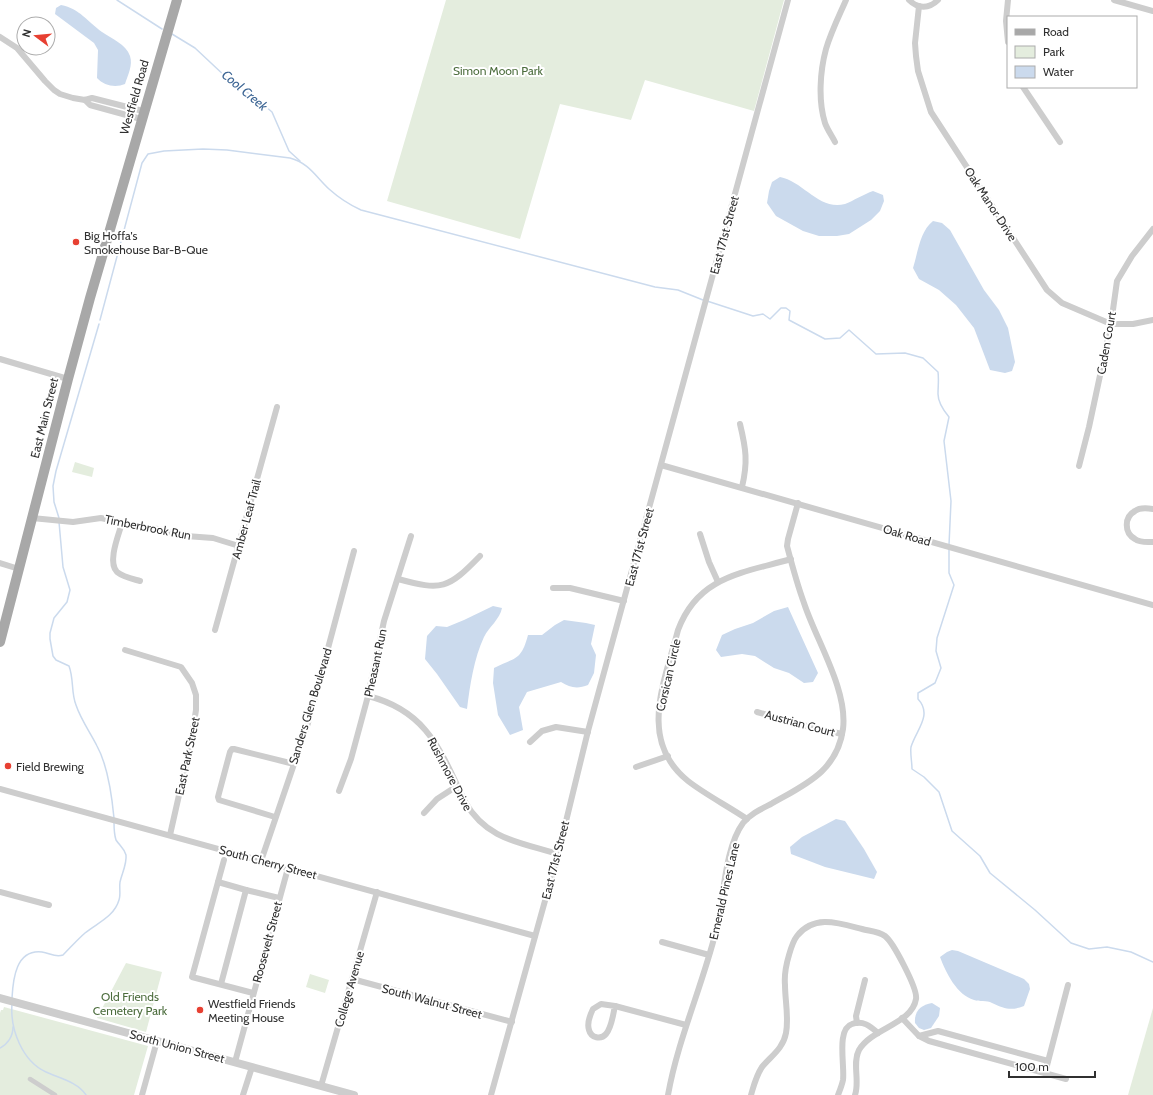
<svg xmlns="http://www.w3.org/2000/svg" width="1153" height="1095" font-family="Cabin,sans-serif">
<rect width="100%" height="100%" fill="#fff"/>
<g fill="#e4edde">
<path d="M446,0H784L754,111L645,80L631,120L560,104L520,239L387,201Z"/>
<path d="M75,462L94,468L92,477L72,472Z"/>
<path d="M126,963L162,972L146,1032L97,1018Z"/>
<path d="M310,974L329,980L325,993L306,987Z"/>
<path d="M4,1007L148,1046L134,1095H0V1013L1,1010H3Z"/>
<path d="M1153,1008V1095H1128Z"/>
</g>
<g fill="#cbdaed">
<path d="M61,5C80,9 87,21 102,32C112,39 126,44 130,56C133,65 128,75 125,84C116,88 104,86 97,78L98,50L94,43L55,14L56,8Z"/>
<path d="M780,177C803,181 819,211 845,204C853,201 864,194 873,191L883,195L884,201L880,211L871,220L849,234L837,236H819L803,231L776,216L767,203L769,191L772,182Z"/>
<path d="M933,221L942,223L950,230L984,290L999,310L1008,328L1015,362L1012,371L1005,373L990,370L974,328L956,305L939,290L919,279L913,268C918,252 920,231 933,221Z"/>
<path d="M493,606L502,608C500,619 489,627 484,637C474,658 470,685 467,709L460,707L437,674L425,659L427,636L436,626L447,627L464,620Z"/>
<path d="M788,607L818,673L813,682L804,683L789,673L774,668L755,656L742,654L721,657L716,650L722,635L735,629L753,623L774,611Z"/>
<path d="M564,620L586,623L595,625L591,644L596,655L594,673L588,685C578,689 570,688 561,682L527,692L519,707L523,730L510,735L498,715L493,683L494,668C516,657 521,661 528,635H542L555,625Z"/>
<path d="M836,819L845,821L864,849L877,872L874,879L825,867L791,854L790,847L802,837Z"/>
<path d="M952,950L958,951L1024,979L1029,984L1030,989L1024,1006C1011,1011 1005,1009 992,1003C987,1000 979,1002 974,1000C957,995 946,973 940,957L947,952Z"/>
<path d="M932,1003L940,1008L939,1016L931,1028L924,1030L919,1028L915,1023C914,1011 921,1005 932,1003Z"/>
</g>
<g fill="none" stroke-linecap="round" stroke-linejoin="round">
<g stroke="#cbdaed" stroke-width="1.5">
<path d="M117,0L162,29"/>
<path d="M172,34L195,48L227,78L258,100L272,112L289,151L300,161"/>
<path d="M707,301L753,316L763,314L770,319L781,308H786L790,311L789,320L825,339L840,338L849,330L876,354L905,353L923,358L938,372C939,379 938,387 938,394C938,402 944,411 949,417L944,441L951,501L949,545"/>
<path d="M100,320L142,163L148,154L164,151L203,149L227,150L290,158C309,163 316,177 329,189C339,198 350,205 361,210L655,287L678,290L703,300"/>
<path d="M59,518L54,502L53,486L56,471L99,324"/>
<path d="M59,522L63,567L70,590L67,602L54,618L50,633V639L53,656L56,660L69,666C74,679 71,693 76,705C81,720 90,732 97,746C107,764 112,797 114,818"/>
<path d="M949,549V573L954,585L937,638L936,651L941,668L935,683L918,693V699C933,715 916,730 911,747C910,753 912,762 912,769L924,777L939,792L952,831L980,856L990,873L1035,910L1071,943L1089,949L1107,947L1131,952L1153,962"/>
<path d="M12,998C13,979 16,949 42,952C50,953 55,958 63,955C70,948 77,940 85,933C97,923 114,917 119,900C121,894 119,888 120,882C122,873 127,864 126,855C124,848 120,846 116,840C114,834 114,827 114,822"/>
<path d="M12,1004C10,1029 22,1061 46,1072C59,1078 78,1082 86,1095"/>
<path d="M0,1048C8,1044 13,1036 13,1027"/>
</g>
<path stroke="#cdcdcd" stroke-width="4.5" d="M30,1079L55,1095"/>
<g stroke="#cdcdcd" stroke-width="6">
<path d="M909,0C918,9 929,9 938,0"/>
<path d="M1008,0L1006,21L1008,42"/>
<path d="M1114,0L1153,11"/>
<path d="M919,6L915,43L916,56L918,71L931,112L1047,290L1062,303L1111,324H1133L1153,320"/>
<path d="M0,37L17,48L45,81L54,90L60,94L73,98L85,100L92,98L143,111"/>
<path d="M1023,87L1060,142"/>
<path d="M85,100L90,105L141,119"/>
<path d="M835,142C832,136 827,129 825,123C818,101 820,71 826,49C831,32 839,16 846,0"/>
<path d="M0,359L68,379"/>
<path d="M740,424C746,449 748,462 742,487"/>
<path d="M661,465L1153,605"/>
<path d="M1079,466L1089,427L1111,324L1117,281L1132,256L1153,229"/>
<path d="M1153,509C1147,508 1140,507 1135,511C1124,517 1124,533 1135,539C1140,543 1147,542 1153,542"/>
<path d="M32,518L73,522L101,518L142,527L158,529L186,536L213,538L239,546"/>
<path d="M122,523C119,534 107,562 117,572C123,577 133,579 140,581"/>
<path d="M700,534L709,562L718,582"/>
<path d="M0,563L19,569"/>
<path d="M398,579C442,591 448,589 480,556"/>
<path d="M553,588H570L624,601"/>
<path d="M215,630L277,407"/>
<path d="M125,650L181,667L192,683L196,695V710L191,742L170,835"/>
<path d="M368,696C428,711 441,752 465,802C487,840 519,842 558,854"/>
<path d="M757,712L806,726L842,734"/>
<path d="M530,742L542,731L556,727L588,732"/>
<path d="M636,767L668,756"/>
<path d="M0,789L535,936"/>
<path d="M339,791L351,759L368,696L384,621L411,536"/>
<path d="M424,813L437,799L457,786"/>
<path d="M275,817L219,800L218,797L230,752L232,749H234L294,764"/>
<path d="M747,819C728,806 706,795 688,781C637,740 665,681 678,630C698,576 743,573 791,559"/>
<path d="M224,860L192,977L253,993"/>
<path d="M261,861L308,723L354,551"/>
<path d="M218,882L246,890"/>
<path d="M0,892L49,905"/>
<path d="M662,942L709,955"/>
<path d="M352,979L512,1022"/>
<path d="M221,984L246,890L279,898"/>
<path d="M601,1004L615,1006C613,1014 612,1027 606,1034C601,1040 591,1038 589,1030C587,1024 590,1015 593,1009Z"/>
<path d="M615,1006L686,1025"/>
<path d="M902,1018L919,1036L929,1041L1066,1079"/>
<path d="M857,1023L856,1016L865,980"/>
<path d="M919,1036L938,1031L1048,1061"/>
<path d="M235,1062L288,868"/>
<path d="M1045,1073L1068,985"/>
<path d="M321,1086L377,892"/>
<path d="M142,1095L157,1041"/>
<path d="M243,1095L252,1067"/>
<path d="M491,1095L558,854L588,731L788,0"/>
<path d="M668,1095C678,1039 702,987 716,931C724,900 724,849 743,823C750,814 761,809 771,804C804,785 837,772 843,729C848,690 816,640 804,603C797,584 792,565 787,546L788,539L798,503"/>
<path d="M751,1095C754,1085 756,1076 762,1067C771,1056 783,1049 786,1033C789,1018 785,1000 785,985C784,974 786,965 789,955C791,948 793,941 797,936C814,914 839,923 862,929C869,931 878,931 885,936C893,942 918,989 916,999C912,1024 872,1028 859,1050C852,1063 860,1081 855,1095"/>
<path d="M838,1095C840,1090 842,1085 843,1080C845,1066 836,1029 852,1024C863,1020 870,1026 878,1033"/>
</g>
<path stroke="#cdcdcd" stroke-width="8" d="M0,998L354,1095"/>
<path stroke="#a8a8a8" stroke-width="10" d="M0,642L68,379L90,298L177,0"/>
</g>
<g fill="#e74032" stroke="#fff" stroke-width="1.5">
<circle cx="76" cy="242" r="4"/>
<circle cx="8" cy="766" r="4"/>
<circle cx="200" cy="1010" r="4"/>
</g>
<g text-anchor="middle" dominant-baseline="central" stroke-width="4" stroke-linejoin="round" paint-order="stroke">
<g font-size="12" fill="#4c6d3d" stroke="#fff">
<text x="498" y="70">Simon Moon Park</text>
<text x="130" y="996">Old Friends<tspan x="130" dy="14">Cemetery Park</tspan></text>
</g>
<g font-size="12" fill="#303030" stroke="#fff">
<text transform="translate(134 97) rotate(-74)">Westfield Road</text>
<text transform="translate(991 204) rotate(57)">Oak Manor Drive</text>
<text transform="translate(724 235) rotate(-75)">East 171st Street</text>
<text transform="translate(1106 343) rotate(-80)">Caden Court</text>
<text transform="translate(44 418) rotate(-76)">East Main Street</text>
<text transform="translate(246 519) rotate(-75)">Amber Leaf Trail</text>
<text transform="translate(148 527) rotate(11)">Timberbrook Run</text>
<text transform="translate(907 535) rotate(16)">Oak Road</text>
<text transform="translate(639 547) rotate(-75)">East 171st Street</text>
<text transform="translate(375 663) rotate(-78)">Pheasant Run</text>
<text transform="translate(668 675) rotate(-77)">Corsican Circle</text>
<text transform="translate(310 706) rotate(-73)">Sanders Glen Boulevard</text>
<text transform="translate(800 723) rotate(15)">Austrian Court</text>
<text transform="translate(187 756) rotate(-78)">East Park Street</text>
<text transform="translate(450 774) rotate(62)">Rushmore Drive</text>
<text transform="translate(555 860) rotate(-76)">East 171st Street</text>
<text transform="translate(268 862) rotate(15)">South Cherry Street</text>
<text transform="translate(724 891) rotate(-77)">Emerald Pines Lane</text>
<text transform="translate(267 942) rotate(-75)">Roosevelt Street</text>
<text transform="translate(349 989) rotate(-74)">College Avenue</text>
<text transform="translate(432 1001) rotate(15)">South Walnut Street</text>
<text transform="translate(177 1046) rotate(15)">South Union Street</text>
</g>
<g font-size="12" fill="#303030" stroke="#fff" text-anchor="start">
<text x="84" y="235">Big Hoffa's<tspan x="84" dy="14">Smokehouse Bar-B-Que</tspan></text>
<text x="16" y="766">Field Brewing</text>
<text x="208" y="1003">Westfield Friends<tspan x="208" dy="14">Meeting House</tspan></text>
</g>
<g font-size="13" font-style="italic" fill="#3c6594" stroke="#fff">
<text transform="translate(245 90) rotate(40)">Cool Creek</text>
</g>
</g>
<rect x="1007" y="16" width="130" height="72" fill="#ffffff" stroke="#acacac"/>
<rect x="1015" y="29" width="20" height="6" fill="#a8a8a8" stroke="#acacac"/>
<text x="1043" y="36" font-size="12" fill="#303030">Road</text>
<rect x="1015" y="46" width="20" height="12" fill="#e4edde" stroke="#acacac"/>
<text x="1043" y="56" font-size="12" fill="#303030">Park</text>
<rect x="1015" y="66" width="20" height="12" fill="#cbdaed" stroke="#acacac"/>
<text x="1043" y="76" font-size="12" fill="#303030">Water</text>
<g transform="translate(36 36) rotate(286)"><circle r="19" fill="#ffffff" stroke="#acacac"/>
<path d="M0-3L7 15L0 10L-7 15Z" fill="#e74032"/>
<text y="-6" font-size="11" font-weight="bold" text-anchor="middle" fill="#303030">N</text>
</g>
<path d="M1009 1071v6h86v-6" fill="none" stroke="#303030" stroke-width="2"/>
<text x="1015" y="1071" font-size="12" fill="#303030" stroke="#ffffff" stroke-width="3" paint-order="stroke">100 m</text>
</svg>
